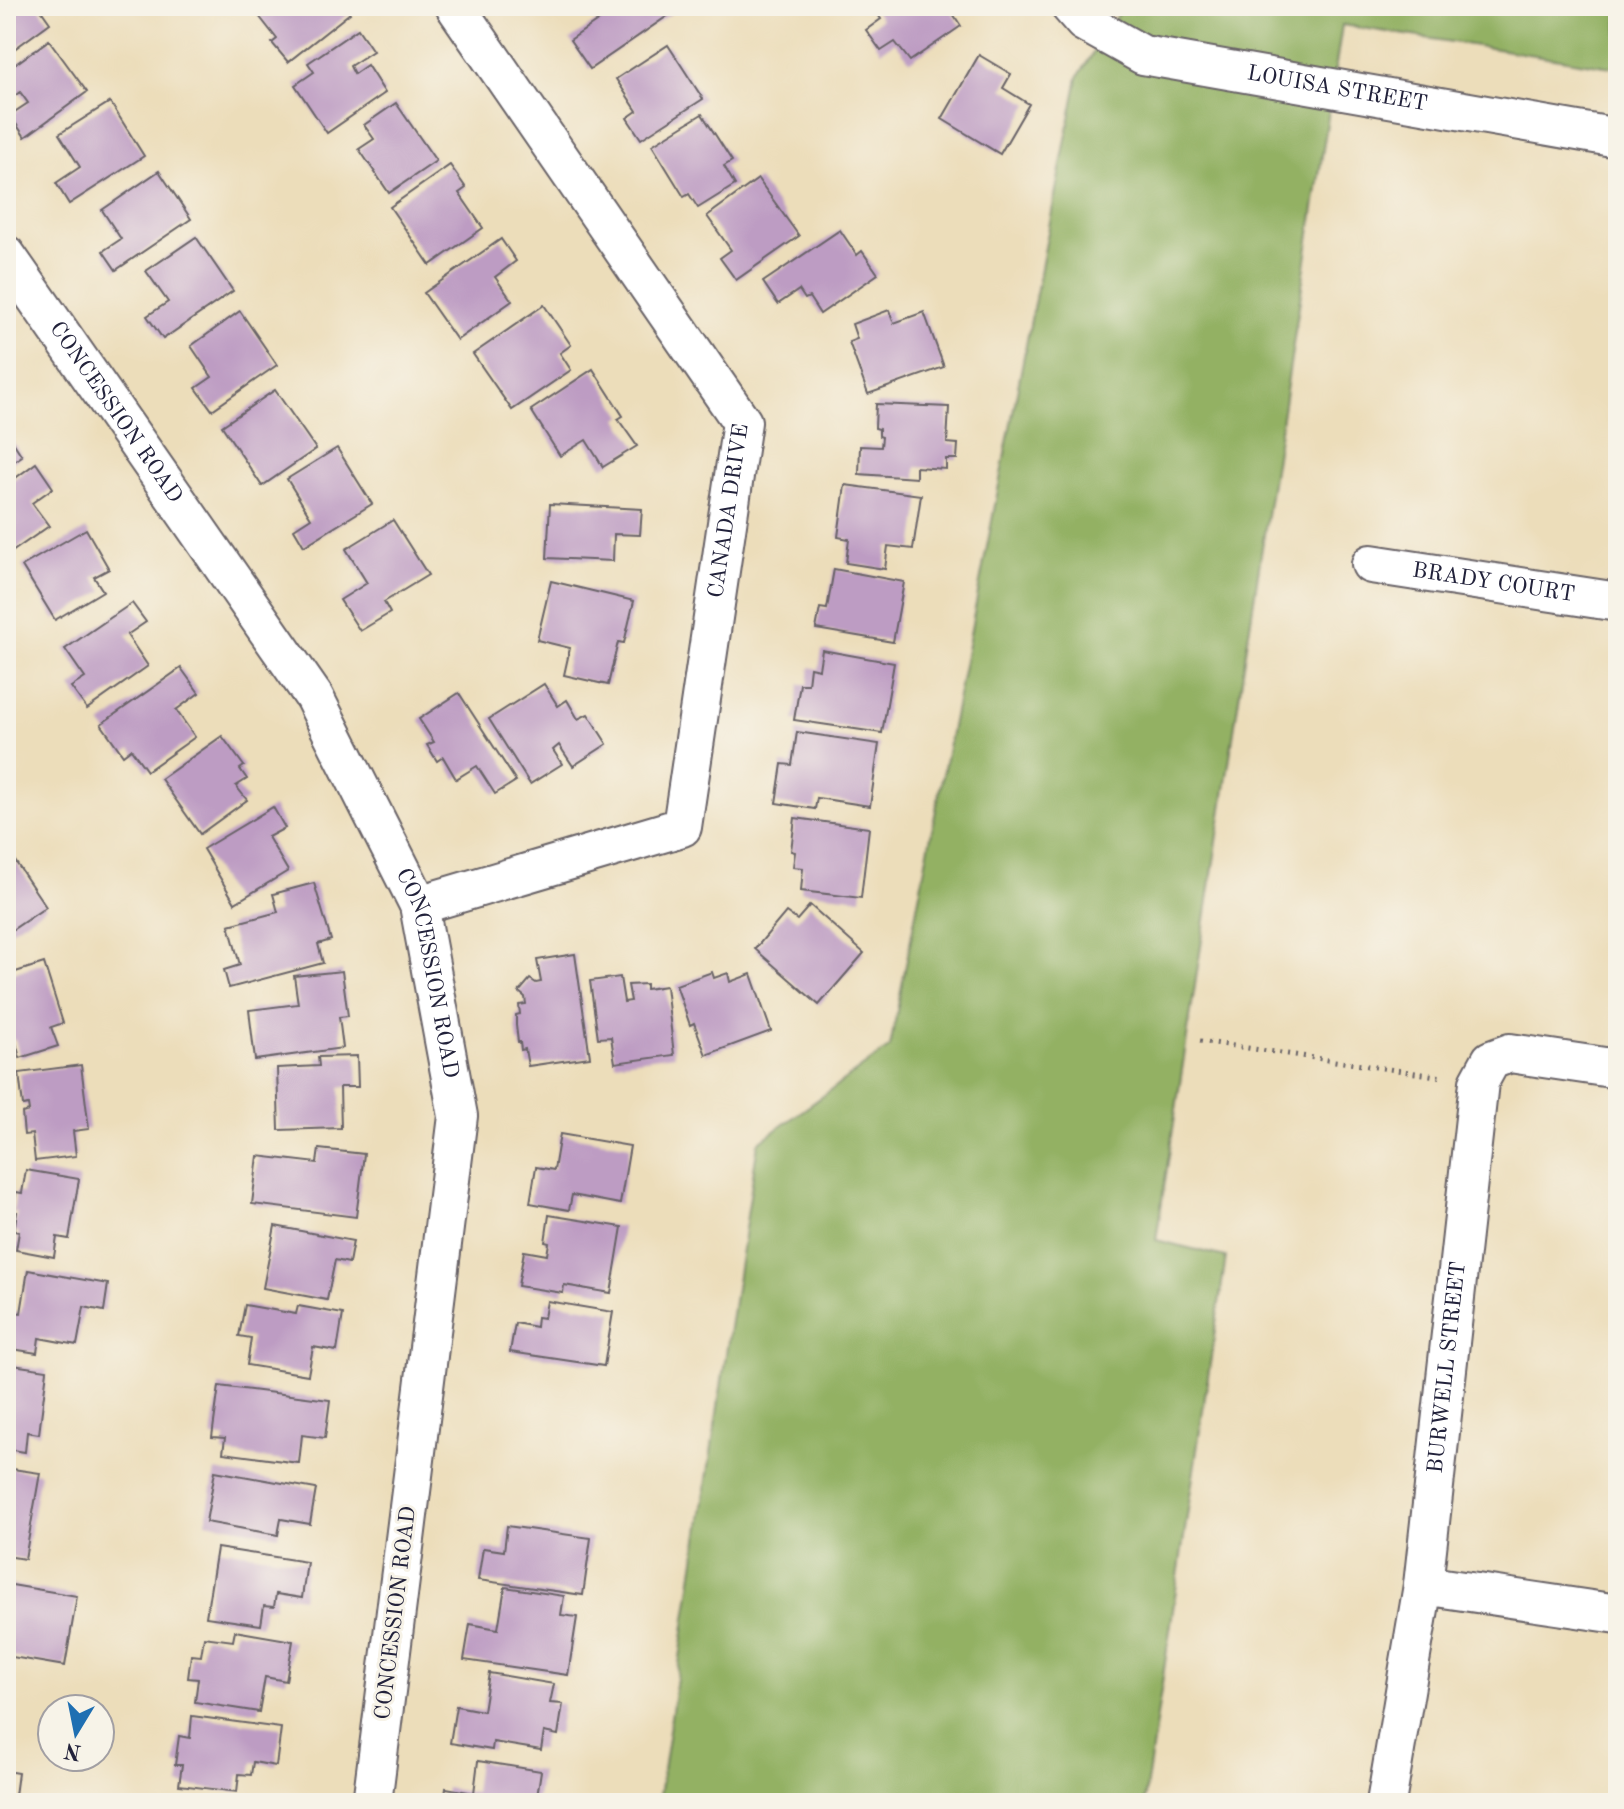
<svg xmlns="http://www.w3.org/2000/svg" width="1624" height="1809" font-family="'Old Standard TT',serif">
<rect width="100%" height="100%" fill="#f7f3e8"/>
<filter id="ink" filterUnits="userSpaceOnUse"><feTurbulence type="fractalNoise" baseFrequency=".0125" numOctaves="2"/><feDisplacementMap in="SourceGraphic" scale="16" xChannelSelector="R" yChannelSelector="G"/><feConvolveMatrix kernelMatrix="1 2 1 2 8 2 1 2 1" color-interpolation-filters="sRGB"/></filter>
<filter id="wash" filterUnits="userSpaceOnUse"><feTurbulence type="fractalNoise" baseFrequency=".006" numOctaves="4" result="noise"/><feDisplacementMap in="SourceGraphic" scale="32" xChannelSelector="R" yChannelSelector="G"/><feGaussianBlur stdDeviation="1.8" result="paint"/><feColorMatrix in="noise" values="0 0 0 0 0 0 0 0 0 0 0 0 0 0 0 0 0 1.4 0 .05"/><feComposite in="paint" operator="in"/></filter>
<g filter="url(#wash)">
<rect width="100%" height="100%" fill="#ecddba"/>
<path fill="#93b163" stroke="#5a6a4f" stroke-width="2" d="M1130,6H1618V68L1342,25L1156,1240L1226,1257L1144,1803H658L758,1143L890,1047L1078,77L1117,15Z"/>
<g id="blocks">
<g fill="#bd9cc3">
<path d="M6,6H38L50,23L6,55Z"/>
<path d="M271,6H345L350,13L288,62L272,43L277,39L259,16Z"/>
<path d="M590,6H677L679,8L590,69L570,40L599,20Z"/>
<path d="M872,6H948L961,26L910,61L895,42L881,51L866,30L881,19Z"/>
<path d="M358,29L373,51L350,66L354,74L367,65L385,93L327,133L295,85L314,72L308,63Z"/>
<path d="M49,40L87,92L25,137L10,115L28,103L20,92L13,97L6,88V71Z"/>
<path d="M668,45L703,99L641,139L627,118L637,111L616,79Z"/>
<path d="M979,55L1011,74L1003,88L1029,104L1000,154L942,119Z"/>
<path d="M110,102L144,156L69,204L56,183L80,167L59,134Z"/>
<path d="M396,103L436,161L389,193L359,149L374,139L364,125Z"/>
<path d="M702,114L732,161L724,166L735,185L698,208L689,194L684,197L652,145Z"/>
<path d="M450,165L466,188L459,193L483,228L430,265L390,207Z"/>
<path d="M159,171L191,219L116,270L103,251L121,239L102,210Z"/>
<path d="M758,179L799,236L736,280L720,258L731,250L707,216Z"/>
<path d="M840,230L857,255L862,251L878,274L820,314L809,297L805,299L799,290L778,304L763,282Z"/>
<path d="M196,237L233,291L163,339L147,316L168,302L146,271Z"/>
<path d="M501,239L516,261L495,277L512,301L457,340L424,293Z"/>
<path d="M544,305L571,345L560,353L571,370L512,410L473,354Z"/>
<path d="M889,310L894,323L924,312L944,367L868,394L849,342L857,339L852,324Z"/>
<path d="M240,311L277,365L212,410L196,388L212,377L191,346Z"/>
<path d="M593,369L623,416L618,419L637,446L603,467L586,440L560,456L531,410Z"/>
<path d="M275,390L316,449L262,486L222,426Z"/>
<path d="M876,404L949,407L947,443L958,444L957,459H946V469L916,467V478L859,474L860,446L881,447L882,437L879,436V429L875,428Z"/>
<path d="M6,431L22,456L6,467Z"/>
<path d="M337,448L372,504L304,546L294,529L311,518L287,479Z"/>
<path d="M36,463L53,488L32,503L49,526L6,556V485Z"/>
<path d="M845,485L921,495L913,549L888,546L885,569L846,563L849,539L838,537Z"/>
<path d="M550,504L642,509L640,535L614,534L613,561L547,558Z"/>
<path d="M393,520L428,575L384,602L390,613L360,631L340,600L367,583L346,549Z"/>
<path d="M86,529L109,569L94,577L103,591L55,620L22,566Z"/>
<path d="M834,569L904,582L893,642L816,629L820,608L827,609Z"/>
<path d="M551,581L634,601L624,643L618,642L608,685L564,675L570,648L537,640Z"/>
<path d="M132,603L146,622L127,635L148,666L87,709L71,687L85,678L65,649Z"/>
<path d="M822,650L894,663L882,733L794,720L800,684H808L810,667L819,669Z"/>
<path d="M181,668L199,693L176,710L195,737L147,771L131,749L123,755L101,724Z"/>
<path d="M544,684L558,706L567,700L578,719L588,714L607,744L573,766L559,745L553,750L562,764L530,784L489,719Z"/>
<path d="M459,693L516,781L495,794L477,766L456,779L443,757L437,761L427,745L434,742L419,719Z"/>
<path d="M797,732L879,744L870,806L817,798L815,809L776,803L782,764L792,765Z"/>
<path d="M222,736L244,766L240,769L247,779L236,786L247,800L200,834L161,779Z"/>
<path d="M273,807L285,828L268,837L288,871L235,903L203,849Z"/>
<path d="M795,818L869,828L861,898L801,891L803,868L793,867L795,852L791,851Z"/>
<path d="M15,861L46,907L6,934V867Z"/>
<path d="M314,883L331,940L318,944L323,963L229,988L224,970L240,965L229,925L278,912L273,894Z"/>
<path d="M810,905L864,953L819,1005L755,949L786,912L797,920Z"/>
<path d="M575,954L590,1057L528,1066L525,1049L521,1050L520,1042H518L516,1025V1015L520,1014L519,1005L526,1004L525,997L519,992L530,979L536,983L541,982L537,960Z"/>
<path d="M44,963L63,1023L51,1027L58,1046L20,1058L15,1039L8,1041L6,1034V975Z"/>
<path d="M342,971L348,1016L339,1017L343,1048L255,1060L249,1010L298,1004L294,976Z"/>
<path d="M712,972L714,978L728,973L730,982L751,974L771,1031L706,1055L694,1023L690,1025L676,985Z"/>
<path d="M620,977L624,1002L631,1001L628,985L646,984V989L666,986L674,1055L615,1063L611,1037L598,1038L590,981Z"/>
<path d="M357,1056L358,1087H340L341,1128L279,1130L277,1068L319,1066L318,1057Z"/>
<path d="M81,1065L89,1129L73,1131L76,1156L35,1161L32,1134L24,1135L22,1113L29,1111L28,1105L23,1106L19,1073Z"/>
<path d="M560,1134L630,1146L620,1204L572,1195L569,1210L530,1203L536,1167L554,1170Z"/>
<path d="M319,1149L364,1154L356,1217L252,1204L258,1156L317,1163Z"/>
<path d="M26,1170L79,1179L69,1239L57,1237L54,1257L16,1250L19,1232L14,1231L17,1212H13L16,1192L22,1193Z"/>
<path d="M549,1215L622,1227L611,1293L564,1285L563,1293L518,1286L524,1251L547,1255L549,1243L545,1242Z"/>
<path d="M275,1226L353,1241L349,1263L335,1260L327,1300L263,1288Z"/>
<path d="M28,1270L108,1284L104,1311L84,1307L77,1345L39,1338L37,1353L6,1348V1311L21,1313Z"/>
<path d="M547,1301L613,1312L604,1366L510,1352L515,1323L536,1327L537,1317L544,1318Z"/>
<path d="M245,1305L296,1314L298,1306L343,1314L337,1351L313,1347L308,1375L247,1365L251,1338L239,1336Z"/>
<path d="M6,1364L47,1370L39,1434L27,1432L25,1452L6,1449Z"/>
<path d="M219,1386L330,1400L325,1438L302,1435L299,1463L223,1453L225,1438L212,1437Z"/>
<path d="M6,1468L40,1473L25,1559L6,1556Z"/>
<path d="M215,1471L316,1489L310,1524L281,1519L278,1535L206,1522Z"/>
<path d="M507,1526L591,1538L583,1595L478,1580L483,1548L504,1551Z"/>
<path d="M217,1548L307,1562L302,1598L276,1594L274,1607L264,1606L261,1625L206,1617Z"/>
<path d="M6,1584L77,1596L65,1666L6,1656Z"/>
<path d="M505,1587L564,1596L561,1615L577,1617L568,1675L464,1660L470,1624L498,1629Z"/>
<path d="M235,1631L293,1641L286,1681L265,1677L259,1712L195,1702L198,1679L188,1678L191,1655L201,1656L204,1637L233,1641Z"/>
<path d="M489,1673L554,1684L550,1703L563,1704L558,1735L544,1732L541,1750L493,1742L492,1750L450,1743L456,1706L483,1711Z"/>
<path d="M192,1716L281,1728L276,1766L253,1762L251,1775L239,1774L237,1792L179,1785L182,1765H175L179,1736L190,1738Z"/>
<path d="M478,1761L541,1771L536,1803H444L446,1788L474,1793Z"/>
<path d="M6,1771L18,1773L14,1803H6Z"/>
</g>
</g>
</g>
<g filter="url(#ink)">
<use href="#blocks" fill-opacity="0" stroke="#696367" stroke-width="2"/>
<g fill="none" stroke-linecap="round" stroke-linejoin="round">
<g stroke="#696367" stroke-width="42">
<g id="minor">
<path id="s1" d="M1070,6L1084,22L1143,55L1618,138"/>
<path id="s2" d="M6,255L314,697L419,905L458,1116L372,1803"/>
<path id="s3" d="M1371,564L1618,602"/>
<path id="s4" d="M419,905L682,827L742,422L455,6"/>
<path d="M1423,1585L1618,1614"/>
<path id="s5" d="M1386,1803L1423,1585L1479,1082L1491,1060L1510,1053L1618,1069"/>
</g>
</g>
<path stroke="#696367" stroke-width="5" stroke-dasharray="2 6" stroke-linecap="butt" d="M1200,1041L1443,1077"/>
<use href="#minor" stroke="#fff" stroke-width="38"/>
</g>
</g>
<g text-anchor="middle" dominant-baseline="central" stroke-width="6" stroke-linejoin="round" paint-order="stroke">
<g font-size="22" fill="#22223b" stroke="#f7f3e8">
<text stroke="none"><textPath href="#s1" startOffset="286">LOUISA STREET</textPath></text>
<text stroke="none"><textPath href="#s2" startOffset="192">CONCESSION ROAD</textPath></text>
<text stroke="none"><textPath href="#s4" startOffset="594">CANADA DRIVE</textPath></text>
<text stroke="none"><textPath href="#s3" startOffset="124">BRADY COURT</textPath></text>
<text stroke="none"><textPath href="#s2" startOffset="840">CONCESSION ROAD</textPath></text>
<text stroke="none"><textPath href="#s5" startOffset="440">BURWELL STREET</textPath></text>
<text transform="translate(396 1613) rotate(-83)">CONCESSION ROAD</text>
</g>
</g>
<rect width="1624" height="1809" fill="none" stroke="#f7f3e8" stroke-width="32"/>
<g transform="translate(76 1733) rotate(190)"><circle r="38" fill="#f7f3e8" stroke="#a29fa3" stroke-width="2"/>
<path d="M0-6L14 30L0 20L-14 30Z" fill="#1f6fb2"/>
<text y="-12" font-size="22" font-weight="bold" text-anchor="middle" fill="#22223b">N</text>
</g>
</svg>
